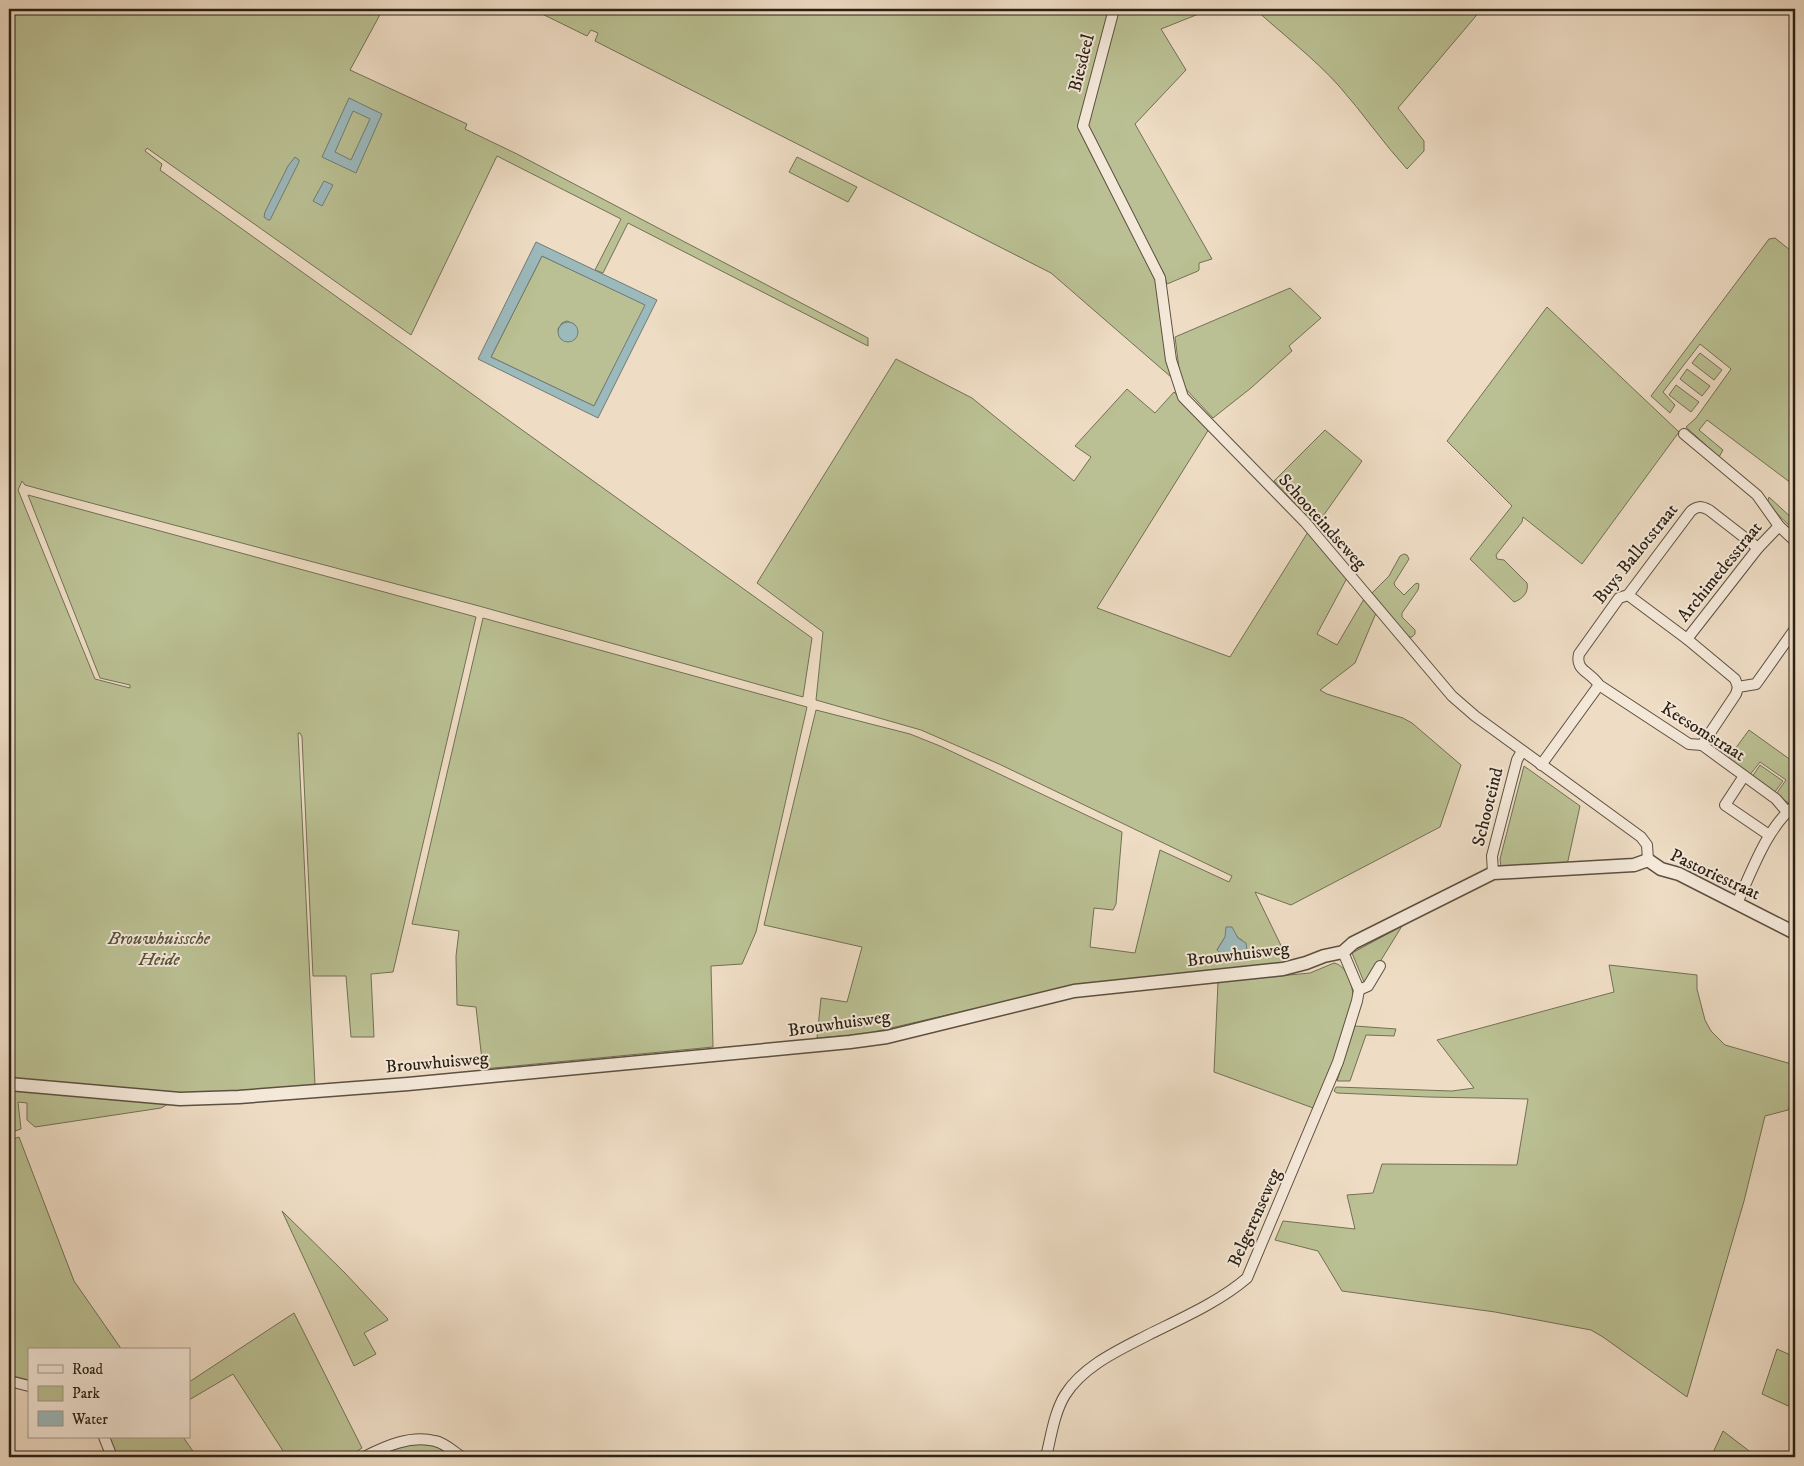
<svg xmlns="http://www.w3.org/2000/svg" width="1804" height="1466" font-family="'IM FELL DW Pica',serif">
<rect width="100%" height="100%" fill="#eedcc4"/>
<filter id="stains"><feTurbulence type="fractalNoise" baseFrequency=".004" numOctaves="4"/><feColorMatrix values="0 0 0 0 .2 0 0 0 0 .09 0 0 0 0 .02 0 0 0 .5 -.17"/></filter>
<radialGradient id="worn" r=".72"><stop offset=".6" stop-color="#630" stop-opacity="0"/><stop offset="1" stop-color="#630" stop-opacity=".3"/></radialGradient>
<g fill="#bac093" stroke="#727054" fill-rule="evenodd">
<path d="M9,9H383L350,70L467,124L465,129L517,154L868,338V346L628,223L603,273L595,270L621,219L497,156L411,335L147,148L145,151L162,164L160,170L812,638L803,697L479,606L76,499L25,485L22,481L18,490L95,679L130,688V685L100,678L28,495L476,617L393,972L371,974L374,1037H351L346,976H313L302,737L300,733H298L315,1085L168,1104L161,1108L35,1127L27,1120V1103L18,1102L21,1129L9,1133Z"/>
<path d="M532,9H1211L1161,29L1186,70L1135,124L1212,259L1199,263V270L1198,271L1167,284L1164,274L1092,140L1089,150L1155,275L1171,377L1051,273L595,41L598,33L591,30L587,36Z"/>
<path d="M1255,9H1481V10L1398,108L1424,141V151L1407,169C1383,143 1363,113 1339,86C1315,59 1281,33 1255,9Z"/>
<path d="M797,157L857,187L848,202L789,172Z"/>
<path d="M1775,238L1795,254V486L1707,420L1699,430L1723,450L1719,457L1686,427L1696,418L1731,369L1700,344L1663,392L1675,405L1670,413L1651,396L1769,239Z"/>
<path d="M542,256L646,305L594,406L491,357ZM567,321L574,324L559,336L558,329L562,323Z"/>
<path d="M1290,288L1321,318L1289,346L1292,351L1251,388L1213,418L1183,386L1180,376L1175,337Z"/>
<path d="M1547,307L1679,432L1582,564L1523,517L1522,522L1496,555L1497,559L1504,560L1527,583C1529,592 1523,599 1514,602L1470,559L1512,506L1447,441Z"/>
<path d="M1700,353L1722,370L1714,380L1692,363Z"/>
<path d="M896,359L972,398L1074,481L1091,457L1075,446L1127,389L1155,413L1174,392L1209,429L1097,608L1230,657L1308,532L1347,578L1317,634L1337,645L1364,599L1376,613L1355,663L1320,690L1327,694L1403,718L1412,723L1461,765L1440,827L1291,905L1255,892L1290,964L1068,987L865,1034L817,1038L821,998L847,1002L862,947L764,925L816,710L910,734L940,746L1122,832L1116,904L1113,910L1094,908L1090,947L1135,953L1160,850L1229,882L1232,876L999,764L921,730L816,700L823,632L757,583ZM1236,935L1238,938L1242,940L1217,950L1225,937Z"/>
<path d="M1687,369L1710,386L1702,396L1680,379Z"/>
<path d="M1676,385L1699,402L1691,412L1669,395Z"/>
<path d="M1325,430L1362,461L1316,526L1274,481Z"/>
<path d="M1769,497L1795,521V531L1767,504Z"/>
<path d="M1404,554L1407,555L1409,559L1394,583L1395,586L1404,595L1415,584L1418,583L1419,585L1418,590L1402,613V617L1415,630V634L1412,637H1408L1372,593L1389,576L1400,556Z"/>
<path d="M483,618L807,707L756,932L742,964L711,966L713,1047L483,1069L476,1007L457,1005L456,956L459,931L412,924Z"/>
<path d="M1749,730L1795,763V797L1790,804L1776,794L1786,780L1760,762L1749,776L1727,760Z"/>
<path d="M1760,765L1783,781L1774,793L1752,777Z"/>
<path d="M1524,766L1580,806L1567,865L1501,868L1500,859Z"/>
<path d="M1402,926L1370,978L1364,982L1352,953Z"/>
<path d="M1334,963C1350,966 1355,995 1353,1008L1316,1109L1214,1072L1218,982L1310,973Z"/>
<path d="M1609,965L1697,975V989L1705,1020L1711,1031L1725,1045L1795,1065L1793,1099L1788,1110L1765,1116L1744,1201L1687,1397L1603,1337L1591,1330L1495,1312L1342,1291L1318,1251L1275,1240L1283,1221L1355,1229L1347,1195L1373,1193L1382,1164L1517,1165L1528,1099L1428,1097L1337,1093L1334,1091L1336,1087L1452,1091L1474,1088L1437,1040L1614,992Z"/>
<path d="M1355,1026L1396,1029L1394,1036L1366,1035L1350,1081H1337Z"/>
<path d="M19,1137L74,1281L122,1350H29V1380L9,1375V1140Z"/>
<path d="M282,1211L345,1273L387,1318L388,1320L364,1333L376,1354L354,1366Z"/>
<path d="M294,1313L362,1448L348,1457H287L233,1374L189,1400V1382Z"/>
<path d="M1777,1349L1795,1357V1409L1762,1394Z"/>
<path d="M1723,1431L1757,1457H1711Z"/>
<path d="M107,1437H183L197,1457H116Z"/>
<path d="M398,1444H436L457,1457H366Z"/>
</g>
<g fill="#9cb9bc" stroke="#6f7c79" fill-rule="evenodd">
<path d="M349,98L382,114L356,173L322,157ZM353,111L370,119L351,160L335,152Z"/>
<path d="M295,157L299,160V162L270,220H268L264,217L265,212L288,166Z"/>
<path d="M324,181L333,185L322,206L313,201Z"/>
<path d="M536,242L657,300L598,418L478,359ZM542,256L645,305L594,406L491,357Z"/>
<circle cx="568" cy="332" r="10"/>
<path d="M1226,927H1232L1238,938L1246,943L1247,950C1239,956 1224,958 1217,950L1225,937Z"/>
</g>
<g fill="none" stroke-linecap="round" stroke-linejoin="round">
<g stroke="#5c5040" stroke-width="12">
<g id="minor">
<path d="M1114,9L1083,126L1160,278L1171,360L1183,397L1305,522L1452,696L1475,716L1641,837L1647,845L1648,860"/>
<path d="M1684,434L1757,495L1779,526L1795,541"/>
<path d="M1758,548L1709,510C1701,506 1697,506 1691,511L1628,595L1619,598L1579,654C1575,671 1590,671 1599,685L1689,744L1702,745L1776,799L1787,812"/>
<path d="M1628,595L1687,639L1735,679L1738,687"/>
<path d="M1687,639L1758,548L1779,526"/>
<path d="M1702,745L1736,694L1738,687L1756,684L1795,629"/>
<path d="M1541,765L1599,685"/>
<path d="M1744,776L1725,805L1769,835"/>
<path d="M1493,873L1492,856L1517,760L1522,751"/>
<path d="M1737,903C1753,869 1766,829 1795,805"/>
<path d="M1359,990L1368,986L1380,966"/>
<path d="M9,1381L29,1386"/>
<path d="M104,1437L112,1457"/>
<path d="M364,1457C386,1446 410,1435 435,1441C445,1443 454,1452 462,1457"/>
<path d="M1046,1457C1051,1437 1054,1413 1065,1395C1083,1366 1119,1350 1148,1335C1182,1318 1219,1302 1247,1278L1338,1062L1357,1001L1359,990L1343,952"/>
</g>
</g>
<g stroke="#5c5040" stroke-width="15">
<path id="tertiary" d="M9,1084L180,1099L239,1097L408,1084L850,1042L887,1037L1074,991L1283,969L1306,963L1324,956L1343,952L1353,943L1493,873L1634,865L1648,860L1661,869L1679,874L1795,933"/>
</g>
<use href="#minor" stroke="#f4e8d9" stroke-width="10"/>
<use href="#tertiary" stroke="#f4e8d9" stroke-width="12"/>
</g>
<g text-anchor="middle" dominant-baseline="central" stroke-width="4" stroke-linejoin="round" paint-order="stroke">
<g font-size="18" fill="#2b2114" stroke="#f4e8d9">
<text transform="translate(1082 63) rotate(-76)">Biesdeel</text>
<text transform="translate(1322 522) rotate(48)">Schooteindseweg</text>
<text transform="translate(1636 554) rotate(-51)">Buys Ballotstraat</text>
<text transform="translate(1720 572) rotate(-51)">Archimedesstraat</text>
<text transform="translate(1703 732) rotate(32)">Keesomstraat</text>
<text transform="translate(1488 807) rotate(-76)">Schooteind</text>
<text transform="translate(1715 875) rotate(25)">Pastoriestraat</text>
<text transform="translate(1238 955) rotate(-7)">Brouwhuisweg</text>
<text transform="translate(839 1024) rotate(-8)">Brouwhuisweg</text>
<text transform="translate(437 1063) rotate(-5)">Brouwhuisweg</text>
<text transform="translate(1255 1218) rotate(-66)">Belgerenseweg</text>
</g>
<g font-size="18" font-style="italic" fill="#56513a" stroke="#f4e8d9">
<text x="159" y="939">Brouwhuissche<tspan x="159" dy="21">Heide</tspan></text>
</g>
</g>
<rect width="1804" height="1466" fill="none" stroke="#eedcc4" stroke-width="30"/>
<rect x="10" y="10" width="1784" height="1446" fill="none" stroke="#2b2114" stroke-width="2.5"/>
<rect x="15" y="15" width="1774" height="1436" fill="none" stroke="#2b2114"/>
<rect x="28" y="1348" width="162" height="90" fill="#f4e8d9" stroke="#a4988a"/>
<rect x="38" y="1365" width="25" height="8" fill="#f4e8d9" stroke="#a4988a"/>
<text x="72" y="1374" font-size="15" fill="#2b2114">Road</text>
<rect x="38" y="1386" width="25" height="15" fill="#bac093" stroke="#a4988a"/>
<text x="72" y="1398" font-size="15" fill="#2b2114">Park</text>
<rect x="38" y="1411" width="25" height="15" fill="#9cb9bc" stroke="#a4988a"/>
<text x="72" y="1424" font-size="15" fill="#2b2114">Water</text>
<rect width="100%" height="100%" filter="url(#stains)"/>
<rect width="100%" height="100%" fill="url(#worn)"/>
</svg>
